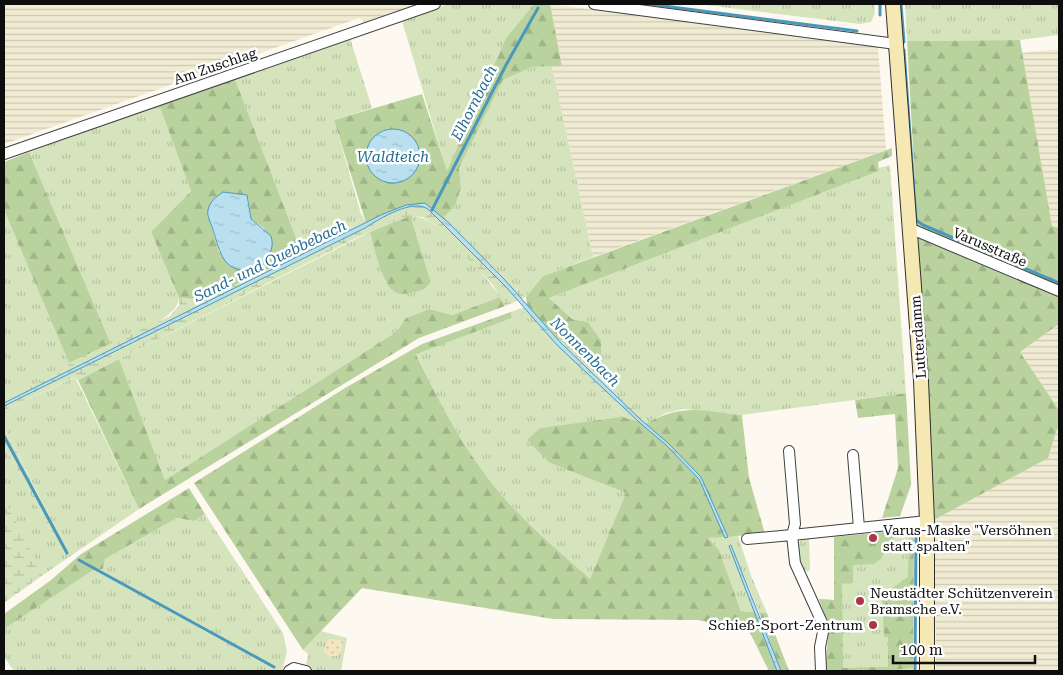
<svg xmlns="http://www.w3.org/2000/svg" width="1063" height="675" font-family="'Roboto Serif',serif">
<defs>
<pattern id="farmland-rules" width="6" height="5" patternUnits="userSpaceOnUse" patternTransform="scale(1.25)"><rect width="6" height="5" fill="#f1ebd3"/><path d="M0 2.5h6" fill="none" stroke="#cdc8b4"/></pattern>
<pattern id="grass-tufts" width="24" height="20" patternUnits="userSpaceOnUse" patternTransform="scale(1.25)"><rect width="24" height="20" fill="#d5e4bd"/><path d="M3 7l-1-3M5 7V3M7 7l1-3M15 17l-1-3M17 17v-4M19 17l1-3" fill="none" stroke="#b6c2a1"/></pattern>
<pattern id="forest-firs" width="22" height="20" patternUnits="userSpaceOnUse" patternTransform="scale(1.25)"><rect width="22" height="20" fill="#bad39e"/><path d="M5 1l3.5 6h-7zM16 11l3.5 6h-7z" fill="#9fb487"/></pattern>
<pattern id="wetland-marsh" width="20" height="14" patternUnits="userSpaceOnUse" patternTransform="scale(1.25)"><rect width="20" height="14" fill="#d5e4bd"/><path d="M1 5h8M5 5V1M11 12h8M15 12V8" fill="none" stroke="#b6c2a1"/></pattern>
<pattern id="sand-dots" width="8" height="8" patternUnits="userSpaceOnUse" patternTransform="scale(1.25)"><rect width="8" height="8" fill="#f3e4c2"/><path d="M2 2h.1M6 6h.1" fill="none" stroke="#cfc2a6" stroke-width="1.8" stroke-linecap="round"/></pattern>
<pattern id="water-ripples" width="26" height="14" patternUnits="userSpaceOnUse" patternTransform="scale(1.25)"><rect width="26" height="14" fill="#bae0ef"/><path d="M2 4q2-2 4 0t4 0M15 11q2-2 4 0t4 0" fill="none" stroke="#9fbfcc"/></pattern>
</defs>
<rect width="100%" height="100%" fill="#fdf9f0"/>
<g fill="url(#farmland-rules)">
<path d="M4,4H421L365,23L359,18L4,144Z"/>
<path d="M550,4L878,47L886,150L593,257L552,66L562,65Z"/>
<path d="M1059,49V228L1052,226L1022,53Z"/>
<path d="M1059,324V410L1020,352Z"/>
<path d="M1059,423V671H936L934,520L1048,458Z"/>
</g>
<g fill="url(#grass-tufts)">
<path d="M448,4H534L506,38L447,172L402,21Z"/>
<path d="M698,4H874L875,13L871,22L860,24Z"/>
<path d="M905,4H1059V35L1020,40L907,41Z"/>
<path d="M350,38L372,108L334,120L361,214L359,222C342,231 319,250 299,245L234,77Z"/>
<path d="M552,66L593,257L543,276L526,297L441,220L455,206L461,188L459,168L503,80L532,67Z"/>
<path d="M159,105L191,191L151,232L179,298C178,319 129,335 111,344L29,152Z"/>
<path d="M890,165L906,393L742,415L684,409L666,413L647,423L600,379L602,371L601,340L588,322L572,319L549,298L879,171V168Z"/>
<path d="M4,210L69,363L66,370L4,399Z"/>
<path d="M410,215C420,217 427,219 435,225C452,237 489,280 500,297L452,315L429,309L406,318L396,332L165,480L119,359L370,232L386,283L430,279Z"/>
<path d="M519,309L626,418L540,428L550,463L626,493L590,580C553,545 512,512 482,470C456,435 435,393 416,353L512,318L511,312Z"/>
<path d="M75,377L139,509L43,575L4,576V446L60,548L64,547L4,425V411Z"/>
<path d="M205,514L283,633L287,651L282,671H14L4,657V629L92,571L103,569L105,559L177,518L194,521Z"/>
<path d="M914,529L913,671H826C825,659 828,647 828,635C829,622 823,611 819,599L834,600V537Z"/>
<path d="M724,536H738L752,578L767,613L759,612L731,545L729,546L755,612L741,611L719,550L708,538Z"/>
<path d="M809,538L810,569L808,572L803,569L797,549L801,539Z"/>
<path d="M321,631L347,638L341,671H310L306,664L308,654L303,650Z"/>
</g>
<g fill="url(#forest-firs)" fill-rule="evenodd">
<path d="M534,4H550L562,66L532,67L503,80L459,168L461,188L455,206L441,220L413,204L366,223L334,120L422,94L447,171L506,38Z"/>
<path d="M1020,40L1052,226L1059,228V324L1020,352L1059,410V423L1048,458L934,520L907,41Z"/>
<path d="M234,77L299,245L294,256L204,300L179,298L151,232L191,191L159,105ZM248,198L251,219L265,229L219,252L211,225Z"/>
<path d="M892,148V156L878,162L879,171L549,298L572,319L588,322L601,340L602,371L600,379L527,307L526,297L543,276Z"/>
<path d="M29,152L111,344L69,363L4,210V162Z"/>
<path d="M410,215L430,279C429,288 422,291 414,292C407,293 401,296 395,292C382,285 374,246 370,232Z"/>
<path d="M500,297L505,306L419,338L139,509L78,380L119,359L165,480L396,332L406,318L429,309L452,315Z"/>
<path d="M511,312L512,318L416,354C435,393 456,435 482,470C512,512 552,545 590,579L626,493L550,463L527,440L540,428L622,417L647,423C684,403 702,411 742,415L749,478L765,534L708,538L719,550L741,611L755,612L777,671H769L749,631L698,620L553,619L362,588L303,650L194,483L345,388L422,344Z"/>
<path d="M906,393L911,485L900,516L882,518L898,468L895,414L858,418L855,400Z"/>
<path d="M189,488L205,514L194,521L177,518L105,559L103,569L92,571L4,629V614L51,580L81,554Z"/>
<path d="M914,529L913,668L881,671H826C825,659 828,647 828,635C829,622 823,611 819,599L834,600V537L897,531L881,559L874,564L853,565V583H842L843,668L888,667V637H884L882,595L908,577L909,530Z"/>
<path d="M759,612L767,613L789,671H781Z"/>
</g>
<g fill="url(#wetland-marsh)">
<path d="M413,204L425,205L526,297L505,306L493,285L437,226L423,217L410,216L358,237L78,380L74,377L4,411V399L66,370L69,363L170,316L179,305V298L204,300L294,256L299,245C319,250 342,231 359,222L361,214L366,223Z"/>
<path d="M527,307L647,423L626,418L519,309Z"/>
<path d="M4,425L64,548H60L4,446Z"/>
<path d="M4,499L43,575L4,603Z"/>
</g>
<path fill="url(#sand-dots)" d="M335,639L343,641L342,650L337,656H329L324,652L326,642L330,639Z"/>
<g fill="url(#water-ripples)" stroke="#4a99bd">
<circle cx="393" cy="156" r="27"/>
<path d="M223,192L247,195L251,219L271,236C274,246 271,253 265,261C260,267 253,270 245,270C220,271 218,242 211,224C209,219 207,215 208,210C210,201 216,197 223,192Z"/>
<path d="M425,203L449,223L504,279L561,343L640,419L668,443L701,477L728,537L725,538L699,479L666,445L639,422L557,345L506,287L429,210C414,197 379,219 365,228L4,406V403L383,214L406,205Z"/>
<path d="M731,545L781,671H777L729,546Z"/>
</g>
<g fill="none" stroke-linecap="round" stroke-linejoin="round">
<g stroke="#4a99bd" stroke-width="3">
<path d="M649,4L857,31"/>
<path d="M880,4V15"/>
<path d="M901,4L904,42"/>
<path d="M904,50L916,220L923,225L1059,283"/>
<path d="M432,210L506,65L538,8"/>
<path d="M4,436L67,553"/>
<path d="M79,560L274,667"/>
<path d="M915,671L916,532"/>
</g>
<g stroke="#414141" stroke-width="12">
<g id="street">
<path d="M594,4L896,44"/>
<path d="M4,154L435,4"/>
<path d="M909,228L1059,291"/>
<path d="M789,451L795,524L792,535L927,521"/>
<path d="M853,455L859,528"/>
<path d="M747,539L792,535L795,563L824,627L820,647L821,671"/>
<path d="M289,671L294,668L306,671"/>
</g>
</g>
<g stroke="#303030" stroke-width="16">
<path id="secondary" d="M893,4L921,381L927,521V671"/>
</g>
<use href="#street" stroke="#fff" stroke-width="10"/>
<use href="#secondary" stroke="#f5e8b3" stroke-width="14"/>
</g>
<g fill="#ad3646" stroke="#fff" stroke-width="2">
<circle cx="873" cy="538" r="5"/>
<circle cx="860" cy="601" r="5"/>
<circle cx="873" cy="625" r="5"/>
</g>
<g text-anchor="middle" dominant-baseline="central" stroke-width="5" stroke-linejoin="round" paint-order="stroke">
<g font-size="14" fill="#0e0e0e" stroke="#fff">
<text transform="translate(215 66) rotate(-19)">Am Zuschlag</text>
<text transform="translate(990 247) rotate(23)">Varusstraße</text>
<text transform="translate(918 337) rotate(-94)">Lutterdamm</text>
</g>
<g font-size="14" fill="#0e0e0e" stroke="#fff" text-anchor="start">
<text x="883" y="530">Varus-Maske "Versöhnen<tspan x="883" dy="16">statt spalten"</tspan></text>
<text x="870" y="593">Neustädter Schützenverein<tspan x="870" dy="16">Bramsche e.V.</tspan></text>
<text x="863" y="625" text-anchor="end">Schieß-Sport-Zentrum</text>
</g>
<g font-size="15" font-style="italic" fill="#256b91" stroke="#fff">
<text transform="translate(474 103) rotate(-63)">Elhornbach</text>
<text x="393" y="157">Waldteich</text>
<text transform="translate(270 261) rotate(-26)">Sand- und Quebbebach</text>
<text transform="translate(585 352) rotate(45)">Nonnenbach</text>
</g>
</g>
<rect width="1063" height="675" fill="none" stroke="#0e0e0e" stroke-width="10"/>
<path d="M893 655v8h142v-8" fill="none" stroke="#0e0e0e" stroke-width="2.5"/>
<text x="900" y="655" font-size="15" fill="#0e0e0e" stroke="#ffffff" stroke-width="4" paint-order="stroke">100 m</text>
</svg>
